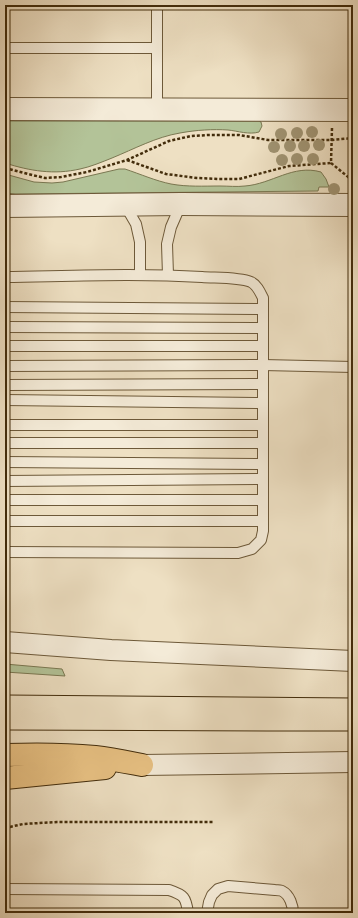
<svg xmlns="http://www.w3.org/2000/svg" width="358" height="918" font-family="'Old Standard TT',serif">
<rect width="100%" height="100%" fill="#eee0c3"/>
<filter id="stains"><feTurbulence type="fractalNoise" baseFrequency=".005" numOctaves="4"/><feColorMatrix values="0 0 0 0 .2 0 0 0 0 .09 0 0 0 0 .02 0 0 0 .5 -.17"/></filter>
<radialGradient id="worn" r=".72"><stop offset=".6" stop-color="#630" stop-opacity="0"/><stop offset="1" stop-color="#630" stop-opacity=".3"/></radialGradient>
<g fill="#b3c398" stroke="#7a7852">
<path d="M9,121H259L261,122L262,126L259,132C249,135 238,131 228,130C213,129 196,130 180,133C156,137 134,149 112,158C102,162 90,167 80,169C54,175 30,171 5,163V122Z"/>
<path d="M119,169H125C140,174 156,181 171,184C187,187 204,186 220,186C228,186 237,187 245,186C272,184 293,164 321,172L326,179L329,187H319L318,191L16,194L5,193V174L34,182L52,183L63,182Z"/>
<path d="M5,664L62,669L65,676L5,672Z"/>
</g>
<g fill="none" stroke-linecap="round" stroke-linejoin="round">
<g stroke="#6d5939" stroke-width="12">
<g id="service">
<path d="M5,48H157"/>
<path d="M157,109V5"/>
<path d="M125,205L136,224L140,242V274"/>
<path d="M168,275L167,244L171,227L181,204"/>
<path d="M5,277C71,276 137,273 202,277C216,278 239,277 251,282C257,285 260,292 263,298V531L261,540L252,549L238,553L5,552"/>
<path d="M5,307L263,309"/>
<path d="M5,327L263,328"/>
<path d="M5,346H263"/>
<path d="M5,366L263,365L353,367"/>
<path d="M5,385L263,384"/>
<path d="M5,400L263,403"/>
<path d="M5,425H263"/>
<path d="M5,443H263"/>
<path d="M5,462L263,464"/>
<path d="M5,481L263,479"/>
<path d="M5,500H263"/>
<path d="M5,521H263"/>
<path d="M5,889L169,890C184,895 186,897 188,913"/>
<path d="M207,913L209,902L212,895L218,889L228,886L275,890C278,890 280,890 282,891C290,895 293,906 293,913"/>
</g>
</g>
<g stroke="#6d5939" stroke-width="22">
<g id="minor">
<path d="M5,642L111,650L353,661"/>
<path d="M142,765L353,762"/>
</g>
</g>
<g stroke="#6d5939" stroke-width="24">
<g id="tertiary">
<path d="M5,109L353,110"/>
<path d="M5,206L181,204L353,205"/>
</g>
</g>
<g stroke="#422c0b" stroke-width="24">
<g id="motorway">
<path d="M5,755C35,754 65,754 95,757C111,759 126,762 142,765"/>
<path d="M5,778L105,768"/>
</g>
</g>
<g stroke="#422c0b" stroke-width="2.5" stroke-dasharray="3 2" stroke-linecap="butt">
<path d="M332,128L331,163L353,181"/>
<path d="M127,160L166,174L197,178L218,179H239L289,166L331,163"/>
<path d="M5,168L28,174L45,178L61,177L87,172L127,160L169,141L191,136L209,135H239L268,140H332L353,138"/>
<path d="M5,828L23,824L57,822H213"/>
</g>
<use href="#service" stroke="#f4ebd8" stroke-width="10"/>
<use href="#minor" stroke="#f4ebd8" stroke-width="20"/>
<use href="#tertiary" stroke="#f4ebd8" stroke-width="22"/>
<use href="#motorway" stroke="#e7c082" stroke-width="22"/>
<g stroke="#422c0b" stroke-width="1">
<path d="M5,695L353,698"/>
<path d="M5,730L267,731H353"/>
</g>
</g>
<g fill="#9f9271">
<circle cx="312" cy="132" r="6"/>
<circle cx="297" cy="133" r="6"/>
<circle cx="281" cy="134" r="6"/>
<circle cx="319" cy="145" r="6"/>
<circle cx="290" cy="146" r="6"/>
<circle cx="304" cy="146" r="6"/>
<circle cx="274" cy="147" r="6"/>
<circle cx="297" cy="159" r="6"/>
<circle cx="313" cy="159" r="6"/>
<circle cx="282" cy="160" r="6"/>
<circle cx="334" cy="189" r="6"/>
</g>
<rect width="358" height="918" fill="none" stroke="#eee0c3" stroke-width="20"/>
<rect x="6" y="6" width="346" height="906" fill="none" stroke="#422c0b" stroke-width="2"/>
<rect x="10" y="10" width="338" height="898" fill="none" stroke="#422c0b"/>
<rect width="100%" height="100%" filter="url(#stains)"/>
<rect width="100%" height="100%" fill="url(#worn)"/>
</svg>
